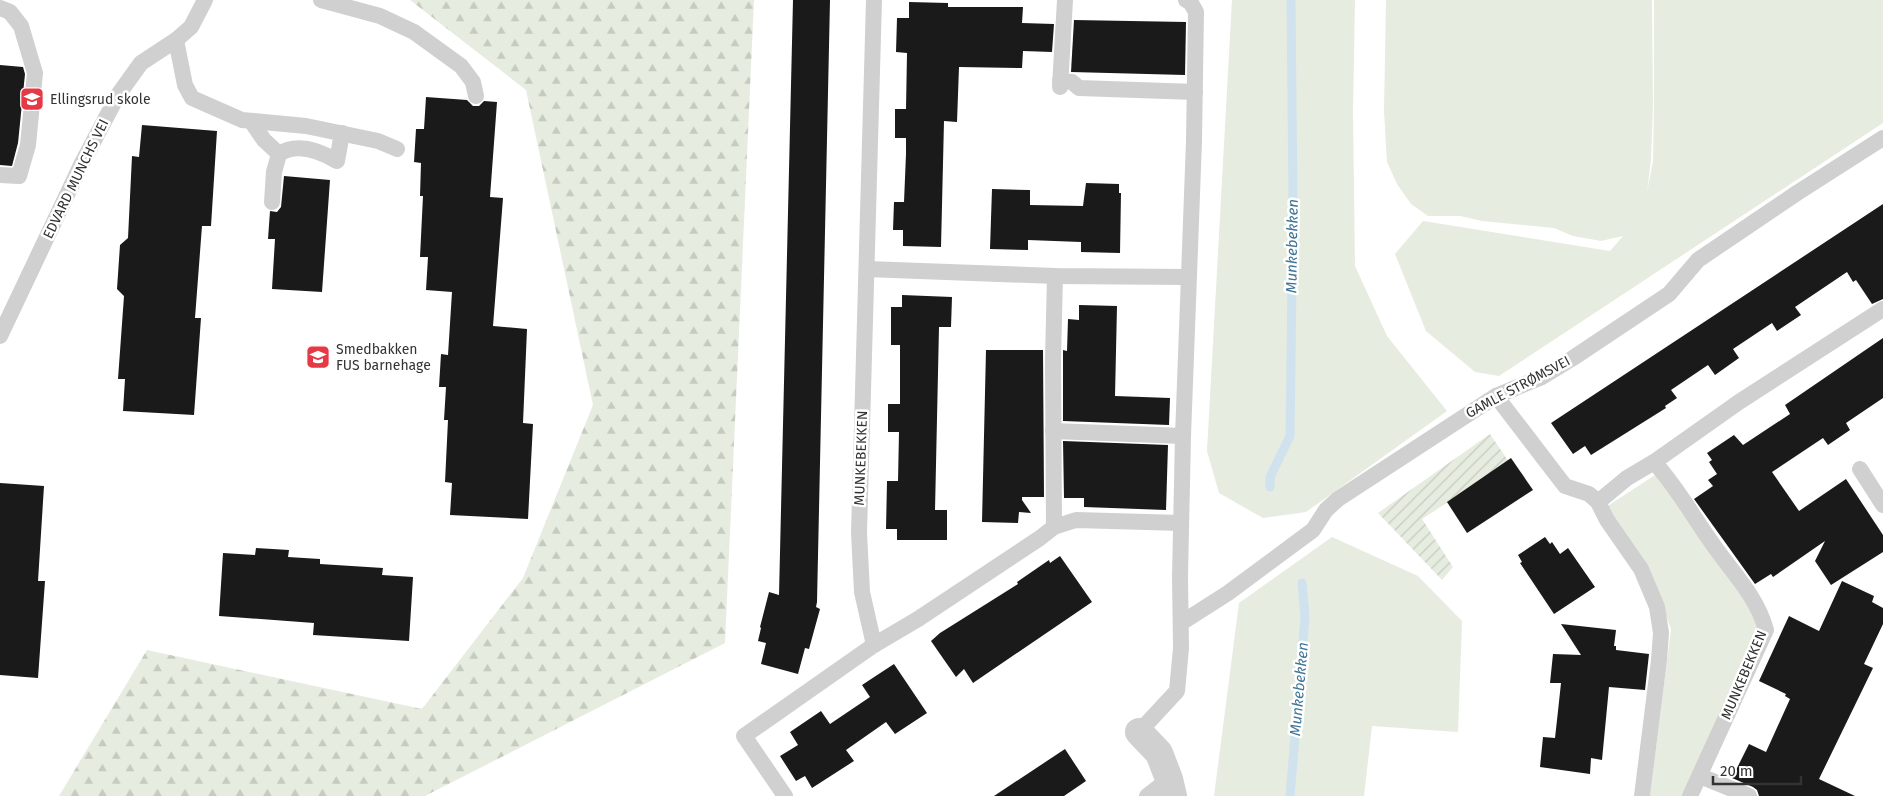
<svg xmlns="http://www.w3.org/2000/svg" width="1883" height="796" font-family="'Fira Sans',sans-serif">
<defs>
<pattern id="forest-firs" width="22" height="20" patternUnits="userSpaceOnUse" patternTransform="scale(1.25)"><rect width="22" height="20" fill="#e6ecdf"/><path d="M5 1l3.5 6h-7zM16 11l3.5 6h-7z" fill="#c6cbc0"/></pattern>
<pattern id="garden-furrows" width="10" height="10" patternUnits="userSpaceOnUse" patternTransform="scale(1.25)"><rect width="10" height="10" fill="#e6ecdf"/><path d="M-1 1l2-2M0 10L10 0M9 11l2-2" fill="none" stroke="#c6cbc0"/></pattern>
</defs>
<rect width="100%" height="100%" fill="#fff"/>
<g fill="#e6ecdf">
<path d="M1232,0H1355L1353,112L1355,266L1387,336L1447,411L1306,512L1263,518L1219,493L1207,451Z"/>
<path d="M1386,0H1652L1653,105L1651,160L1647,192L1653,161L1654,106V0H1883V123L1499,376L1475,372L1426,331L1395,254L1423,221L1610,251L1623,236L1601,241L1573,236L1554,228L1482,221L1460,216H1428L1411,204L1397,184L1387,162L1384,111Z"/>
<path d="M1666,468L1765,619L1685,796H1650L1671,629L1654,584L1606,507Z"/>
<path d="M1332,537L1418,576L1462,621L1458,732L1372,726L1364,796H1214L1239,603Z"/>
</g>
<path fill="url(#forest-firs)" d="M410,0H754L725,643L425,796H59L147,650L422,709L523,578L593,405L526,90Z"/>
<path fill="url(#garden-furrows)" d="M1490,434L1509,462L1422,519L1453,567L1442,580L1378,513Z"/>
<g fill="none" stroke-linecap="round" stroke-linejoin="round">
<g stroke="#cfe2ee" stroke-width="9">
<path d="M1270,487V477L1290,436L1293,203L1291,0"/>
<path d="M1290,796L1305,617L1302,583"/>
</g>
</g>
<g fill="#1a1a1a">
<path d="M793,0H830L817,602L816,607L820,609L809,649L805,648L798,674L761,664L766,643L758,641L761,628L760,627L769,592L779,595Z"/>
<path d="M909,2L948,3V7H1023L1022,23L1054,24L1052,52L1023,51L1022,68L959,67L957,122L944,121L941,247L903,246V230H893L894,202H904L906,154V138H895V109H906L907,53L896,52L897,18H909Z"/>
<path d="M1074,20L1186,22L1185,75L1071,72Z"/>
<path d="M0,65L23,67L25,74L18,143L12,166L0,165Z"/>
<path d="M426,97L467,100L473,106H479L484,101L497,102L490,197L503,198L493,326L527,329L523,423L533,424L528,519L450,515L452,483L445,482L448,420H444L446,387H439L441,354L448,355L452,292L426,290L428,257H420L423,196H420L421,163L414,162L416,129H424Z"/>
<path d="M142,125L217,131L211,226H202L195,318H201L194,415L123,411L125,379H118L124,296L117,289L120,245L128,238L132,156L139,157Z"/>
<path d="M284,176L330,180L322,292L272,289L275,239H268L270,211L277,212L281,207Z"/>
<path d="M1086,183L1119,184V193H1121L1120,253L1081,252V242L1028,240V250L990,249L992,189L1030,190V205L1083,206Z"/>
<path d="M1883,204V299L1872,304L1856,280L1853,282L1847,272L1795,307L1801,315L1777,331L1772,323L1733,349L1739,358L1715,375L1708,365L1671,390L1677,398L1665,406L1666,408L1591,455L1585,446L1573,454L1551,423Z"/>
<path d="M902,295L952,297L951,327H939L935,510H947V540H897V529H886L887,481H898L899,432H888V404H900V345H891V307H902Z"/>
<path d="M1079,305L1117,306L1115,396L1170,398L1169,425L1063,421V350L1067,351L1068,319L1079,320Z"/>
<path d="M1883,338V398L1846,423L1850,430L1828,445L1823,438L1772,472L1799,511L1846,479L1883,535V552L1831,585L1815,561L1825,541L1773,577L1771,574L1755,584L1694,499L1713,486L1708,480L1717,474L1709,462L1712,460L1707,453L1734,435L1743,445L1790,414L1785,405Z"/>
<path d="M986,350H1043L1044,497H1022V500L1031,513L1019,512L1018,523L982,522Z"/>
<path d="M1063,441L1168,445L1166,510L1084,507V498H1064Z"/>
<path d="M1511,458L1533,490L1467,533L1447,502Z"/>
<path d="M0,483L44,486L38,581H45L38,678L0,675Z"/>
<path d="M1545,537L1550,544L1552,542L1560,554L1568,548L1595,587L1554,614L1520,563L1522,562L1518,555Z"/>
<path d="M256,548L289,550L288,557L320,559V564L383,568L382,575L413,577L409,641L313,635L314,623L219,616L223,553L255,555Z"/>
<path d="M1060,556L1092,602L973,683L964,669L956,677L931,641L940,633L1018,584L1017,582L1049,560L1050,563Z"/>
<path d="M1842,581L1874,596L1872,602L1883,608V624L1864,664L1873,668L1819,779L1855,796H1759L1757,790L1753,787L1732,778L1749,744L1766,752L1790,699L1785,696L1786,694L1759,681L1789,616L1819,631Z"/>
<path d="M1561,624L1616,630L1614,646H1616V650L1649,654L1645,690L1609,687L1602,760L1591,758L1590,774L1540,767L1543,737L1555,738L1558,711L1561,683H1550L1553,654L1581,655Z"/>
<path d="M894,664L927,713L895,734L886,722L846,750L854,761L812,788L805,776L796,781L780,756L798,745L790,732L821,711L830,724L870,697L862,685Z"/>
<path d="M1065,749L1086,781L1064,796H994Z"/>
</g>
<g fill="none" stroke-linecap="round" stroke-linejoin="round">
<g stroke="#d0d0d0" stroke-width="16">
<path d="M321,0L380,16L414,32L461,66L473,82L476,96"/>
<path d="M874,0L859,533L862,592L874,645"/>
<path d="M0,8L10,12L21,26L35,73L28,145L19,176L0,175"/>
<path d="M176,40L185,85L192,98L242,120L306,126L378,141L397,149"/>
<path d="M1060,81L1072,82L1079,88L1195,92"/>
<path d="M1060,87L1065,0"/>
<path d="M251,121L264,140L279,154"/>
<path d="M272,202L274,172L279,154C297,142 320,151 337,161L342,133"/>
<path d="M867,269L1055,276L1188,277"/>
<path d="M0,336L82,163L118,95L141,63L176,40L191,27L205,0"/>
<path d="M1496,396L1565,486L1589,494L1598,502L1607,520L1641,569L1657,607L1661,633L1659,660L1642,796"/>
<path d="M1053,431L1183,436"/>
<path d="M1654,462C1677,487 1692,515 1712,543C1731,571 1757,596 1766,630L1690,796"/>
<path d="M1860,469L1883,505"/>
<path d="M1598,502L1627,478L1654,462L1739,402L1883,309"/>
<path d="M1054,527L1053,360L1055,276"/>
<path d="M1181,623L1228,593L1313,530L1326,510L1338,499L1496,396L1542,377L1573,358L1669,294L1698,260L1797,193L1883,138"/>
<path d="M1139,732L1177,691L1181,648L1180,577L1183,436L1194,141L1196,12L1191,3L1186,0"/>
<path d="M1700,776L1749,796"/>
<path d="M785,796L744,736L874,645L918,619L1040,538L1054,527L1076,520L1181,523"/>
<path d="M1147,796L1169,779"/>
</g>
<path stroke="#d0d0d0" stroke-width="28" d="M1139,732L1159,753L1169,779L1173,796"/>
</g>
<defs>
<g id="school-square" transform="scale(1.25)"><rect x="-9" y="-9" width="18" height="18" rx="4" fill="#e63946" stroke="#fff"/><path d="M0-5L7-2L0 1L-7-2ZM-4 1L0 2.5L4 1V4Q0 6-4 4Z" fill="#fff"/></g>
</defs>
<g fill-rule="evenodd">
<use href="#school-square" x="32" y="99"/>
<use href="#school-square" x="318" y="357"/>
</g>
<g text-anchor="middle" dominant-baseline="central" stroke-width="5" stroke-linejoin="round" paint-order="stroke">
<g font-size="14" fill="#333" stroke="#fff" text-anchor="start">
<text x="50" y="99">Ellingsrud skole</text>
<text x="336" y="349">Smedbakken<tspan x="336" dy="16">FUS barnehage</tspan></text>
</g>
<g font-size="14" fill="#333" stroke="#fff">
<text transform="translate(76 179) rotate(-64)">EDVARD MUNCHS VEI</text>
<text transform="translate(1518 387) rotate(-28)">GAMLE STRØMSVEI</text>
<text transform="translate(861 458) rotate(-88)">MUNKEBEKKEN</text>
<text transform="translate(1744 675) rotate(-67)">MUNKEBEKKEN</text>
</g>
<g font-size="15" font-style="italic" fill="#3f7597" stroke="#fff">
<text transform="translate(1292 246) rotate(-89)">Munkebekken</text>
<text transform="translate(1299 689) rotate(-85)">Munkebekken</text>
</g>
</g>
<path d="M1713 776v8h88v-8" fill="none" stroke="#333333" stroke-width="2.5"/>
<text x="1720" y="776" font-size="15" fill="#333333" stroke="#ffffff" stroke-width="4" paint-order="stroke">20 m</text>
</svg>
